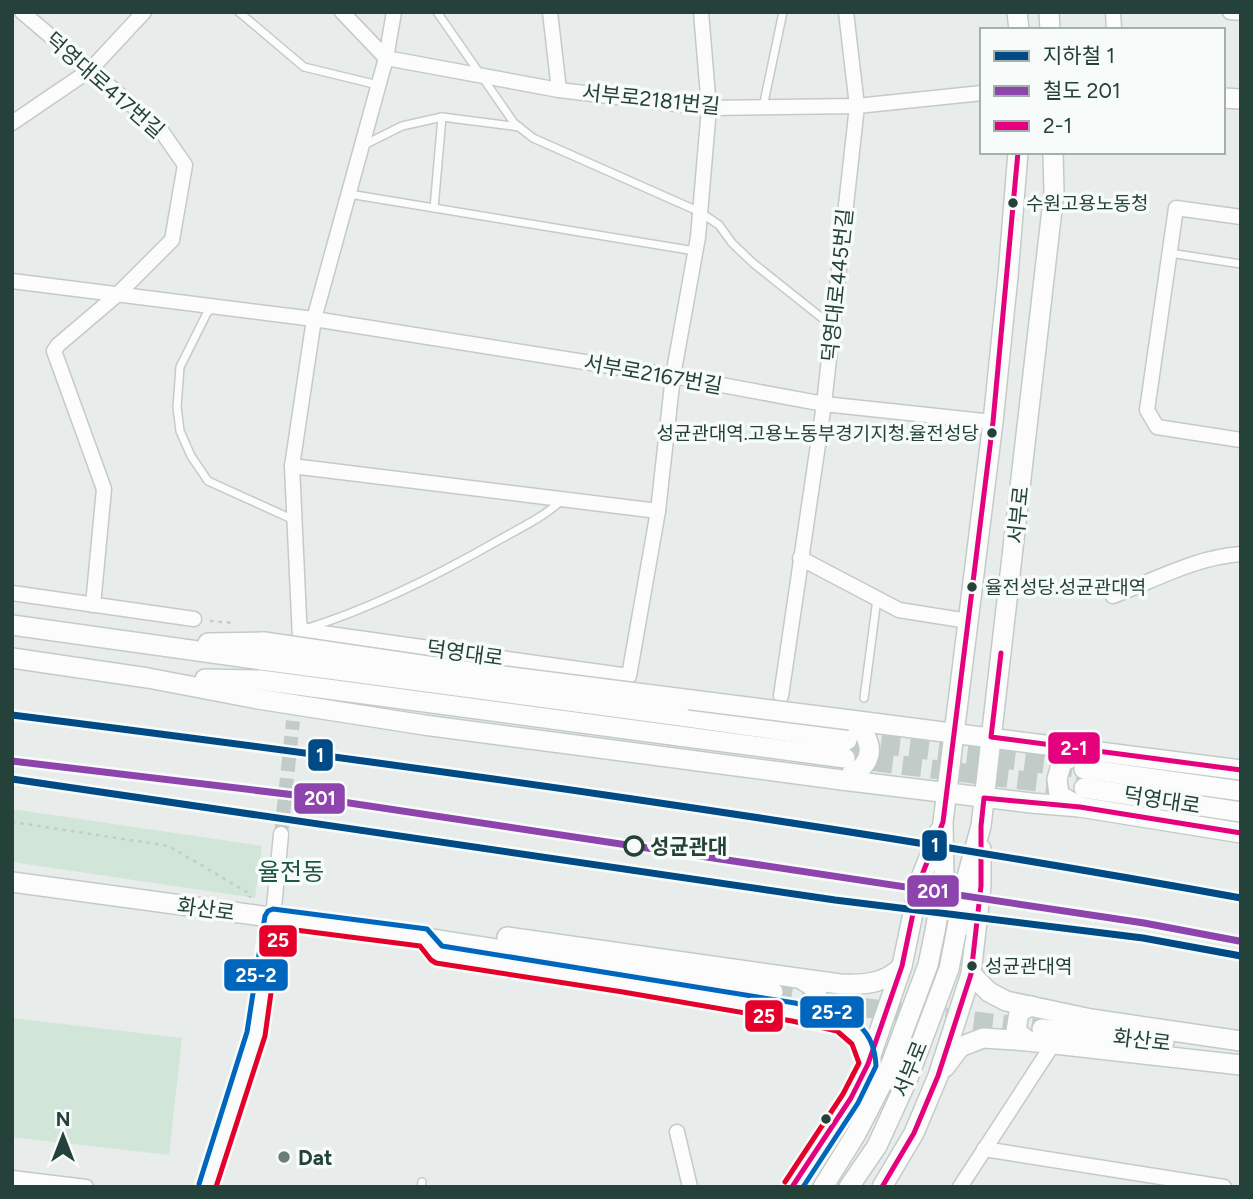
<svg xmlns="http://www.w3.org/2000/svg" width="1253" height="1199" font-family="Figtree,'Noto Sans KR',sans-serif">
<rect width="100%" height="100%" fill="#e8edeb"/>
<g fill="#d1e6d8">
<path d="M12,809L262,846L255,898L12,862Z"/>
<path d="M12,1018L182,1038L169,1155L12,1137Z"/>
</g>
<g fill="none" stroke-linecap="round" stroke-linejoin="round">
<path stroke="#c1cbc8" stroke-width="14" stroke-dasharray="14 7" stroke-linecap="butt" d="M281,834L293,721"/>
<g stroke="#c1cbc8" stroke-width="19" stroke-dasharray="19 10" stroke-linecap="butt">
<path d="M852,741L1084,769"/>
<path d="M845,758L1084,788"/>
<path d="M773,992L867,1008L1042,1029"/>
</g>
<g stroke="#c5cac8" stroke-width="10">
<g id="lane">
<path d="M239,12L304,67L378,85"/>
<path d="M437,12L514,123L533,138L700,212L719,225L732,243L753,263L832,326"/>
<path d="M763,107L783,12"/>
<path d="M362,146L402,126L442,117L519,127"/>
<path d="M349,194L695,251"/>
<path d="M434,208L442,117"/>
<path d="M1170,253L1241,264"/>
<path d="M213,307L207,313L180,367L177,407L180,431L191,456L208,481L294,520"/>
<path d="M308,628C375,607 438,575 499,540C520,528 544,517 562,500"/>
<path d="M864,698L877,599"/>
<path d="M421,1187L422,1182"/>
</g>
</g>
<g stroke="#c5cac8" stroke-width="17">
<g id="street">
<path d="M22,12L160,129L185,165L172,240L118,294L58,345L54,351L104,489L93,605"/>
<path d="M342,12L386,58L559,90L709,108L857,106L982,93"/>
<path d="M550,12L559,90"/>
<path d="M1113,12L1114,30"/>
<path d="M1230,12L1241,13"/>
<path d="M12,123L90,70L144,12"/>
<path d="M1241,217L1176,208L1147,410L1157,427L1241,440"/>
<path d="M12,281L314,319L673,376L824,404L993,422"/>
<path d="M292,466L658,511"/>
<path d="M800,558L899,610L968,621"/>
<path d="M12,593L194,619"/>
<path d="M1113,596C1155,580 1196,557 1241,554"/>
<path d="M301,630L629,676L658,511L673,376L698,237L709,108L701,12"/>
<path d="M300,639L292,466L314,319L386,58L394,12"/>
<path d="M781,696L824,404L857,106L846,12"/>
<path d="M273,918L281,834"/>
<path d="M677,1132L690,1187"/>
<path d="M984,1149L1224,1187"/>
<path d="M12,1178L86,1187"/>
<path d="M960,1187L1053,1044"/>
</g>
</g>
<g stroke="#c3cbc8" stroke-width="22">
<g id="secondary">
<path d="M1017,12L1019,30"/>
<path d="M1049,12L1050,30"/>
<path d="M1223,98L1241,99"/>
<path d="M12,625L262,660"/>
<path d="M208,643L264,642"/>
<path d="M12,658L148,678L258,699"/>
<path d="M205,679L260,680"/>
<path d="M681,716L847,740"/>
<path d="M850,720L1241,770"/>
<path d="M679,736L845,758"/>
<path d="M1084,769L1241,791"/>
<path d="M842,780L1031,803L1080,807L1241,833"/>
<path d="M842,780C859,772 877,760 866,737C863,731 855,725 850,720"/>
<path d="M1084,788L1241,812"/>
<path d="M1080,807L1059,795L1057,779L1062,762L1085,751"/>
<path d="M12,882L425,938L773,992"/>
<path d="M935,931L944,880L943,822L993,422L1008,276L1018,152"/>
<path d="M956,933L965,884L981,826L1054,192L1053,152"/>
<path d="M507,937L840,984C863,985 886,984 902,966"/>
<path d="M425,938L437,954L624,983L794,1012L841,1023L860,1039L868,1064"/>
<path d="M971,974L989,992L1006,1001L1091,1019L1241,1041"/>
<path d="M794,1012L810,1008L817,1001C818,991 812,985 804,981"/>
<path d="M1042,1029L1164,1042"/>
<path d="M1028,1041L1016,1031L1019,1012L1031,1006"/>
<path d="M945,1067L960,1047L983,1038L1028,1041L1241,1065"/>
<path d="M207,1187L256,1034L273,918"/>
<path d="M792,1187L851,1098L868,1064L902,966L920,880L940,830"/>
<path d="M823,1187L856,1134L888,1072"/>
<path d="M849,1187L877,1146L908,1078"/>
<path d="M882,1187L914,1133L938,1076L971,974L981,886V849"/>
</g>
</g>
<g stroke="#c3ccca" stroke-width="2.5" stroke-dasharray="3.5 5" stroke-linecap="butt">
<path d="M210,621L235,623"/>
<path d="M12,822L169,846L250,894V898"/>
</g>
<use href="#lane" stroke="#fcfcfc" stroke-width="7"/>
<use href="#street" stroke="#fcfcfc" stroke-width="14"/>
<use href="#secondary" stroke="#fcfcfc" stroke-width="19"/>
<g stroke="#c3cbc8" stroke-width="22" stroke-linecap="butt">
<g id="secondary-bridge">
<path d="M264,642L448,669L850,720"/>
<path d="M262,660L681,716"/>
<path d="M260,680L679,736"/>
<path d="M258,699L424,725L842,780"/>
<path d="M888,1072L928,965L935,931"/>
<path d="M908,1078L949,969L956,933"/>
</g>
</g>
<use href="#secondary-bridge" stroke="#fcfcfc" stroke-width="19"/>
<g stroke="#f7fbf9" stroke-width="10">
<g id="bus-1">
<path d="M1001,653L991,737L1241,770"/>
<path d="M792,1187L851,1098L868,1064L902,966L920,880L943,822L993,422L1018,152"/>
<path d="M882,1187L914,1133L938,1076L971,974L981,886V826L984,798L1080,807L1241,833"/>
</g>
</g>
<g stroke="#f7fbf9" stroke-width="10">
<path id="bus-2" d="M216,1187L265,1036L280,928L420,946L431,960L436,963L623,992L792,1021L837,1031L852,1044L859,1063L843,1094L785,1182"/>
</g>
<g stroke="#f7fbf9" stroke-width="10">
<path id="bus-3" d="M199,1184L247,1032L265,916L268,911L273,909L427,929L442,946L795,1003C835,1012 874,1016 876,1066L858,1103L803,1187"/>
</g>
<use href="#bus-1" stroke="#e5007d" stroke-width="5"/>
<use href="#bus-2" stroke="#e4002b" stroke-width="5"/>
<use href="#bus-3" stroke="#0065bd" stroke-width="5"/>
<g stroke="#f7fbf9" stroke-width="12">
<path id="rail-1" d="M12,761L303,796L1144,923L1239,941"/>
</g>
<use href="#rail-1" stroke="#8e44ad" stroke-width="7"/>
<g stroke="#f7fbf9" stroke-width="12">
<g id="metro-1">
<path d="M12,715C423,767 833,824 1241,898"/>
<path d="M12,779L835,900L1143,938L1241,956"/>
</g>
</g>
<use href="#metro-1" stroke="#004a85" stroke-width="7"/>
</g>
<g fill="#24423a" stroke="#f7fbf9" stroke-width="2.5">
<circle cx="1013" cy="203" r="6"/>
<circle cx="992" cy="433" r="6"/>
<circle cx="972" cy="587" r="6"/>
<circle cx="972" cy="966" r="6"/>
<circle cx="826" cy="1119" r="6"/>
</g>
<circle fill="#f7fbf9" stroke="#24423a" stroke-width="3.5" cx="634" cy="846" r="9"/>
<circle fill="#697e78" stroke="#f7fbf9" stroke-width="2.5" cx="284" cy="1157" r="7"/>
<g text-anchor="middle" dominant-baseline="central" stroke-width="7" stroke-linejoin="round" paint-order="stroke">
<g font-size="19" fill="#24423a" stroke="#f7fbf9" text-anchor="start">
<text x="1026" y="203">수원고용노동청</text>
<text x="979" y="433" text-anchor="end">성균관대역.고용노동부경기지청.율전성당</text>
<text x="985" y="587">율전성당.성균관대역</text>
<text x="985" y="966">성균관대역</text>
</g>
<g font-size="21" fill="#24423a" stroke="#f7fbf9">
<text transform="translate(105 85) rotate(41)">덕영대로417번길</text>
<text transform="translate(651 99) rotate(6)">서부로2181번길</text>
<text transform="translate(837 285) rotate(-84)">덕영대로445번길</text>
<text transform="translate(653 374) rotate(10)">서부로2167번길</text>
<text transform="translate(1018 515) rotate(-84)">서부로</text>
<text transform="translate(465 653) rotate(8)">덕영대로</text>
<text transform="translate(1162 800) rotate(9)">덕영대로</text>
<text transform="translate(206 909) rotate(8)">화산로</text>
<text transform="translate(1142 1040) rotate(7)">화산로</text>
<text transform="translate(910 1069) rotate(-68)">서부로</text>
</g>
<g font-size="21" font-weight="bold" fill="#24423a" stroke="#f7fbf9" text-anchor="start">
<text x="650" y="846">성균관대</text>
</g>
<g font-size="21" font-weight="bold" fill="#24423a" stroke="#f7fbf9" text-anchor="start">
<text x="298" y="1157">Dat</text>
</g>
<g font-size="24" fill="#1f5548" stroke="#f7fbf9">
<text x="291" y="871">율전동</text>
</g>
</g>
<g stroke="#f7fbf9" stroke-width="2.5">
<rect x="1047" y="731" width="54" height="34" rx="7" fill="#e5007d"/>
<rect x="307" y="738" width="27" height="34" rx="7" fill="#004a85"/>
<rect x="293" y="782" width="53" height="33" rx="7" fill="#8e44ad"/>
<rect x="921" y="829" width="27" height="33" rx="7" fill="#004a85"/>
<rect x="906" y="874" width="54" height="34" rx="7" fill="#8e44ad"/>
<rect x="258" y="924" width="40" height="34" rx="7" fill="#e4002b"/>
<rect x="223" y="958" width="66" height="34" rx="7" fill="#0065bd"/>
<rect x="799" y="995" width="66" height="34" rx="7" fill="#0065bd"/>
<rect x="744" y="999" width="40" height="34" rx="7" fill="#e4002b"/>
</g>
<g font-size="19" text-anchor="middle" font-weight="bold" fill="#fff">
<text x="1074" y="755">2-1</text>
<text x="320" y="762">1</text>
<text x="320" y="805">201</text>
<text x="935" y="852">1</text>
<text x="933" y="898">201</text>
<text x="278" y="947">25</text>
<text x="256" y="982">25-2</text>
<text x="832" y="1019">25-2</text>
<text x="764" y="1023">25</text>
</g>
<rect width="1253" height="1199" fill="none" stroke="#24423a" stroke-width="28"/>
<rect x="980" y="28" width="245" height="126" fill="#f7fbf9" stroke="#a3b1ad" stroke-width="2"/>
<rect x="994" y="51" width="35" height="10" fill="#004a85" stroke="#a3b1ad" stroke-width="2"/>
<text x="1043" y="63" font-size="21" fill="#24423a">지하철 1</text>
<rect x="994" y="86" width="35" height="10" fill="#8e44ad" stroke="#a3b1ad" stroke-width="2"/>
<text x="1043" y="98" font-size="21" fill="#24423a">철도 201</text>
<rect x="994" y="121" width="35" height="10" fill="#e5007d" stroke="#a3b1ad" stroke-width="2"/>
<text x="1043" y="133" font-size="21" fill="#24423a">2-1</text>
<g transform="translate(63 1136)" stroke="#f7fbf9" stroke-width="5" paint-order="stroke">
<path d="M0-5L12 26L0 18L-12 26Z" fill="#24423a"/>
<text y="-10" font-size="19" font-weight="bold" text-anchor="middle" fill="#24423a">N</text>
</g>
</svg>
